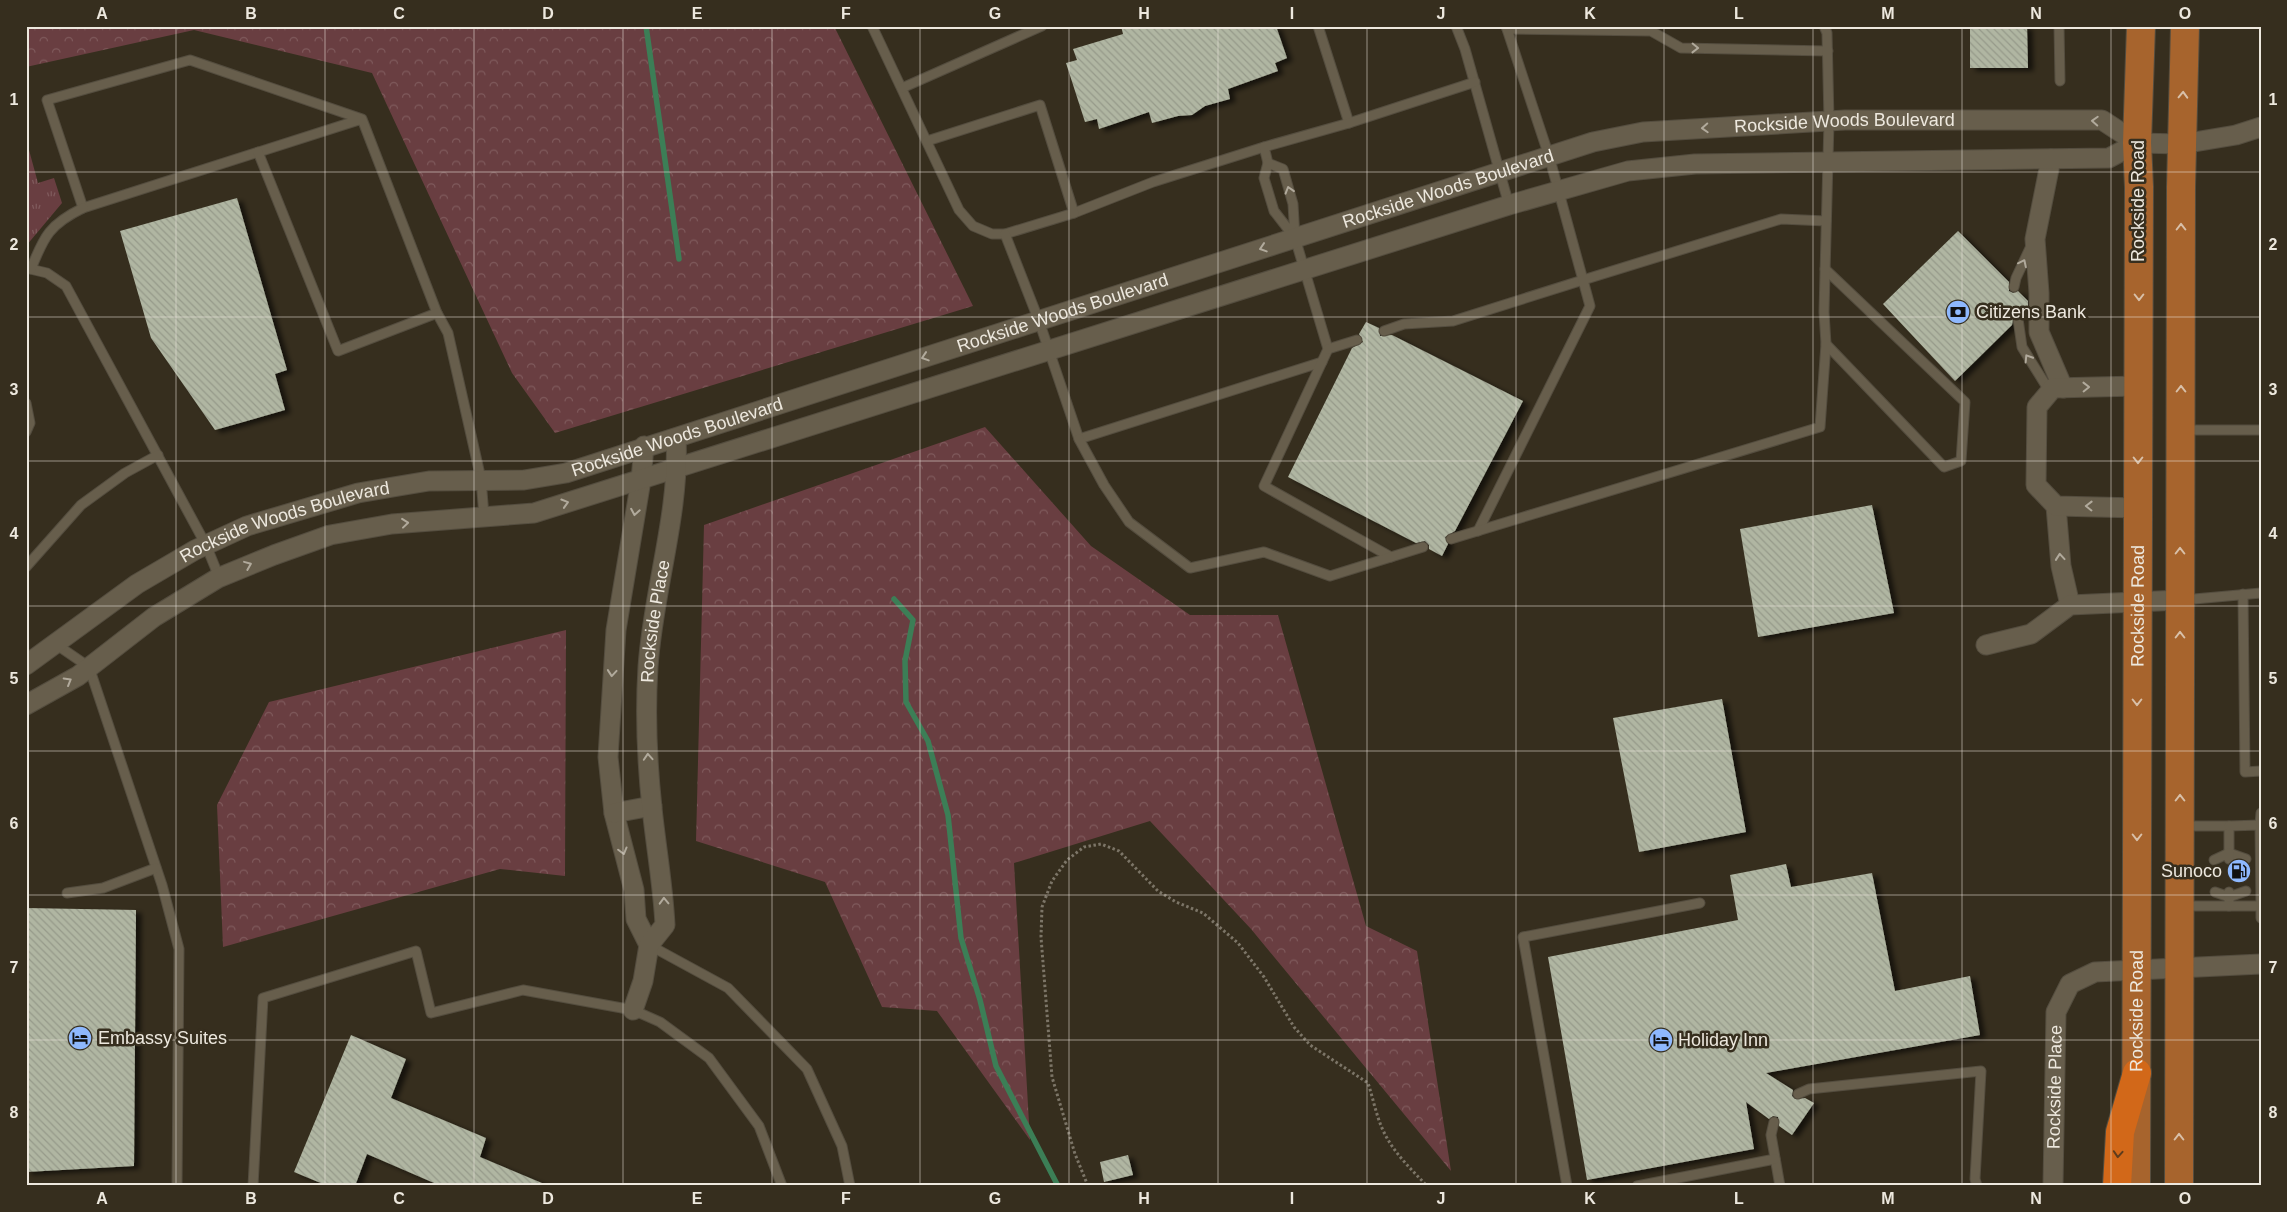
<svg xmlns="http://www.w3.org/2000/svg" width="2287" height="1212" font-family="Arial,sans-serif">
<defs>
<pattern id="grass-tufts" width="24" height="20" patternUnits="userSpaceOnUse" patternTransform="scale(1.25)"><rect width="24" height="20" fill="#693e41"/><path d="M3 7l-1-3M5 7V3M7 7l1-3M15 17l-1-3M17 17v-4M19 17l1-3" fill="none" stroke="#7f5a5c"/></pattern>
<pattern id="forest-crowns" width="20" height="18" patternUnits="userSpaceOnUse" patternTransform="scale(1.25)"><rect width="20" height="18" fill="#693e41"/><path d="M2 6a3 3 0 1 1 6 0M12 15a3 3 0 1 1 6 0" fill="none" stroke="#7f5a5c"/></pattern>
<pattern id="building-back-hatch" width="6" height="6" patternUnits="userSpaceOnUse" patternTransform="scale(1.25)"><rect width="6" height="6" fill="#b0b6a2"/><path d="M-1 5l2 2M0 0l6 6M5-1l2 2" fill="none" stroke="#969a8a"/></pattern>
<filter id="shadow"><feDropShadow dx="5.5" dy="3" stdDeviation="2.5" flood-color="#0009"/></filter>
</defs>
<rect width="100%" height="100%" fill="#362e1e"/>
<path fill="url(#grass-tufts)" d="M26,139L38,183L54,178L62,203L26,246Z"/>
<g fill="url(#forest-crowns)">
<path d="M26,26H834L973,306L555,433L512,373L372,73L194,30L26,67Z"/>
<path d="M985,427L1091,546L1190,615H1278L1366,926L1417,951L1451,1171L1251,929L1150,821L1014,863L1030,1140L937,1011L882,1007L825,882L696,841L704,525Z"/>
<path d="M566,630L565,876L500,869L223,947L217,805L269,702Z"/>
</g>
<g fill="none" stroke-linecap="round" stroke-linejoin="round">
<g stroke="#3c7e56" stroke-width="5.5">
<path d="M646,26L679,259"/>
<path d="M894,599L913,620L905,661L906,702L928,741L948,815L961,938L980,1000L996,1066L1058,1186"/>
</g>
</g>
<g fill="url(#building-back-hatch)" filter="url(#shadow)">
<path d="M1121,26H1276L1287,58L1275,63L1278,71L1228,89L1230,99L1205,106L1192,115L1178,116L1152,123L1149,112L1099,129L1097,119L1085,122L1066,63L1077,60L1073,49L1123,34Z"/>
<path d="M1970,26H2027L2028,68H1970Z"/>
<path d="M237,198L287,370L275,374L285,410L215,430L151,338L120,231Z"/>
<path d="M1958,231L2009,282V291L2013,293L2018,291L2028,301V309L2022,315L2014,314L2012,325L1955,381L1883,304Z"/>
<path d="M1366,322L1379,328L1380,336L1392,335L1523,401L1455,531L1445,537L1448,544L1442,556L1429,549V545L1425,541L1416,543L1288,477L1352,348L1363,342L1359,334Z"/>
<path d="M1872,505L1894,613L1758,637L1740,529Z"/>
<path d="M1722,699L1746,832L1639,852L1613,718Z"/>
<path d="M1786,864L1791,887L1872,873L1895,991L1970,976L1980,1035L1766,1073L1793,1090L1792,1096L1795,1099L1805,1098L1814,1103L1792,1135L1779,1126L1778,1117L1773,1116L1769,1119L1746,1102L1754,1149L1587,1180L1548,957L1738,920L1730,875Z"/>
<path d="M26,908L136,910L134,1166L26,1172Z"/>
<path d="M351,1035L406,1059L391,1098L486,1138L480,1157L549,1186H441L367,1154L355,1186H328L294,1172Z"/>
<path d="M1128,1155L1133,1175L1104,1182L1100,1162Z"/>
</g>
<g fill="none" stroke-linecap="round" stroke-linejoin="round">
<g stroke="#544d3f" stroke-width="11">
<g id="service">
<path d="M872,26L959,210L973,226L992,234H1005L1074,213L1153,182L1264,147"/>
<path d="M1318,26L1349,123"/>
<path d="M1456,26L1465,49L1509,205"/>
<path d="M2059,26L2060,81"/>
<path d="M1507,29L1651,31L1681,48L1828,51"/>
<path d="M902,88L1042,26"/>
<path d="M362,119L83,208L47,100L190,60L362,119L437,313L448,333L481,479L484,516"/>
<path d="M927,141L1040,105L1074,213"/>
<path d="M258,152L338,351L437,313"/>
<path d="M1268,163L1264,147L1349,123L1475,82"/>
<path d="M1005,234L1039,321L1079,439L1322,362"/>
<path d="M1295,238L1274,211L1264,178L1268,163L1283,169L1293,204L1295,238L1328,349L1264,486L1391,557"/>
<path d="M26,268L47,273L66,286L206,545L219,577"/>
<path d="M31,269C44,236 50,224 83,208"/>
<path d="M1825,269L1965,402L1961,461L1944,467L1826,344"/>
<path d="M2014,287L2016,278L2031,246"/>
<path d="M2018,319L2022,347L2050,392"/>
<path d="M1384,331L1404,324L1453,321L1583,280L1549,156L1506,26"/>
<path d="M1328,349L1357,340"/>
<path d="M26,403L30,423L26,432"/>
<path d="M2183,430H2261"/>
<path d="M1079,439L1104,485L1129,522L1190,568L1264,552L1330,576L1423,547"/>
<path d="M1478,531L1590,306L1583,280L1781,219L1826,221"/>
<path d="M1451,539L1820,427L1826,344L1824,312L1829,121L1827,33L1824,26"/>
<path d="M26,567L81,505L125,473L158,455"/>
<path d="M2243,594L2245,772L2261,771"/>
<path d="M2183,600L2261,593"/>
<path d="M57,645L89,667L162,885L179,949L177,1186"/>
<path d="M2260,825L2261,813"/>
<path d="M2183,826H2229V853L2246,859"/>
<path d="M2229,826L2260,825L2261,906"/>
<path d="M2214,860L2229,853V859"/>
<path d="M2215,892L2229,897V906"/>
<path d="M2229,892V897L2246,891"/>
<path d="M67,893L103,888L156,868"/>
<path d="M2181,906H2261V918"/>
<path d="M649,945L728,988L807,1069L842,1146L850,1186"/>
<path d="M1798,1094L1809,1089L1981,1071L1975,1179L1977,1186"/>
<path d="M1774,1122L1771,1135L1780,1186"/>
<path d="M253,1186L263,998L416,951L431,1013L523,990L633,1010L660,1022L709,1058L759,1126L782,1186"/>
<path d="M1567,1186L1523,937L1700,903"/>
<path d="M1637,1186L1775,1159"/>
</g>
</g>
<g stroke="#544d3f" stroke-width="21">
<g id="minor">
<path d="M2051,159L2035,239L2039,293V332L2063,388"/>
<path d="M644,446L641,480L616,630L608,757L614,813L634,890L636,919L649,945"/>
<path d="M2056,506L2061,566L2070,605"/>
<path d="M2138,508L2056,506L2036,485L2037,407L2053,388L2138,386"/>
<path d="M1986,645L2031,634L2070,605L2180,600"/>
<path id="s1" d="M26,665L137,584L195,550L247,526L358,493L393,487L429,481L524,480L566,473L1593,142L1643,132L1845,120H2102L2137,143"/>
<path d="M26,705L78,676L154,617L218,578L274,555L330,535L392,524L534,513L1509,205L1628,171L1695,164L2109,158L2137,143L2182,144L2236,135L2261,127"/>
<path d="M614,813L652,806"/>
<path id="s2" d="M633,1010L643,981L649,945L665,925C663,885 656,847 652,808C647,761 645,714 648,667C653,591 680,513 676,438"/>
<path id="s3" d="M2053,1186L2056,1012L2070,984L2095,972L2261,964"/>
</g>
</g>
<g stroke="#544d3f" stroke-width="30">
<g id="primary">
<path id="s4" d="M2136,1186L2139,187L2137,143L2141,26"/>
<path d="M2179,1186L2181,187L2185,26"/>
</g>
</g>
<g stroke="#544d3f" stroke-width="30">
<path id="motorway" d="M2117,1186L2120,1132L2137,1073"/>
</g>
<path stroke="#7c7567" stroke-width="3" stroke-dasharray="2.5 2.5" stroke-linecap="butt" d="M1088,1186L1075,1154L1052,1077L1041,937L1042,907L1052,881L1067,860L1084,847L1101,844L1119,851L1158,891L1176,902L1203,913L1238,943L1264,977L1294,1027L1310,1045L1368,1083C1374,1101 1377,1121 1387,1138C1397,1156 1413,1171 1427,1186"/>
<use href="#service" stroke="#675e4c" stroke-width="9"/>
<use href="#minor" stroke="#675e4c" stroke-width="19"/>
<use href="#primary" stroke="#a7642d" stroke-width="28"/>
<use href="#motorway" stroke="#d26819" stroke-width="28"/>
</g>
<defs><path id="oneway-chevron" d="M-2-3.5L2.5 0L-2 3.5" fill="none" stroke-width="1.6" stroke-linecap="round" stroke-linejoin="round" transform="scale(1.25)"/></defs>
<g stroke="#b1aa9c">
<use href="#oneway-chevron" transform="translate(1695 48) rotate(1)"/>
<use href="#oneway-chevron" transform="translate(2095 121) rotate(-177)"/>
<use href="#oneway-chevron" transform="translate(1705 128) rotate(177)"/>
<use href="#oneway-chevron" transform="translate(1289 190) rotate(-107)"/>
<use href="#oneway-chevron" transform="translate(1263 248) rotate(162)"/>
<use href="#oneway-chevron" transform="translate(2023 263) rotate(-64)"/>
<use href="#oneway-chevron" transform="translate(925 357) rotate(162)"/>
<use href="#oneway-chevron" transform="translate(2028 358) rotate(-122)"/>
<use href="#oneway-chevron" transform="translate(2086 387) rotate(-1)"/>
<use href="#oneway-chevron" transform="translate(565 503) rotate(-17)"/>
<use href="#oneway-chevron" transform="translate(2089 506) rotate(-179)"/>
<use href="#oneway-chevron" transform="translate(635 512) rotate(100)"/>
<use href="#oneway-chevron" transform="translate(405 523) rotate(-6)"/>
<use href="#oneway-chevron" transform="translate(2060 557) rotate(-95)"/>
<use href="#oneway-chevron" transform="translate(248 565) rotate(-22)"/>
<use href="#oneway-chevron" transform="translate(612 673) rotate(95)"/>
<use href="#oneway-chevron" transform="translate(68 681) rotate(-30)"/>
<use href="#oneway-chevron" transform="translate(648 757) rotate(-94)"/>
<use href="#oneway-chevron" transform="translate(623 851) rotate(75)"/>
<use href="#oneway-chevron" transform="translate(664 901) rotate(-92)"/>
</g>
<g stroke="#d8c0a9">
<use href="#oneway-chevron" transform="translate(2183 95) rotate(-88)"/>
<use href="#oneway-chevron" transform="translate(2181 227) rotate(-90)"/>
<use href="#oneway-chevron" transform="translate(2139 297) rotate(90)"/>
<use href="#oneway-chevron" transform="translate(2181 389) rotate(-90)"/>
<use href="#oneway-chevron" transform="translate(2138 460) rotate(90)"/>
<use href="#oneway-chevron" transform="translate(2180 551) rotate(-90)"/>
<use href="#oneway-chevron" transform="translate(2180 635) rotate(-90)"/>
<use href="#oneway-chevron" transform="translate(2137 702) rotate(90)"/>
<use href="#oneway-chevron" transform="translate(2180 798) rotate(-90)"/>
<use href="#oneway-chevron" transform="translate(2137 837) rotate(90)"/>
<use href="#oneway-chevron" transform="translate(2179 1137) rotate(-90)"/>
</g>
<use stroke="#5d3c1d" href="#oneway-chevron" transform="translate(2118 1154) rotate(94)"/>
<path fill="none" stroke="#ede8de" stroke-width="1" stroke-opacity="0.55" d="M176,26V1186M325,26V1186M474,26V1186M623,26V1186M772,26V1186M920,26V1186M1069,26V1186M1218,26V1186M1367,26V1186M1516,26V1186M1664,26V1186M1813,26V1186M1962,26V1186M2111,26V1186M26,172H2261M26,317H2261M26,461H2261M26,606H2261M26,751H2261M26,895H2261M26,1040H2261"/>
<defs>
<g id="bank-disc" transform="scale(1.25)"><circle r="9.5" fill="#8eb8fd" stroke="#362e1e"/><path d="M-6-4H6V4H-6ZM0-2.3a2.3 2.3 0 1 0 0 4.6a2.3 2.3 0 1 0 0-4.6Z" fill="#111"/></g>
<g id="fuel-disc" transform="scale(1.25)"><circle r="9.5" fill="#8eb8fd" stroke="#362e1e"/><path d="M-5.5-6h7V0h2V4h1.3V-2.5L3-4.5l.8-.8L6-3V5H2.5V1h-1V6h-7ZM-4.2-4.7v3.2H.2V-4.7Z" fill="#111"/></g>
<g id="hotel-disc" transform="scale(1.25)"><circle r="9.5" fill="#8eb8fd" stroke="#362e1e"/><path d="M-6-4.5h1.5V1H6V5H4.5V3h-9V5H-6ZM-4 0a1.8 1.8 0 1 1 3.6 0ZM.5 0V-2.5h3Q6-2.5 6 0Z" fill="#111"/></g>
</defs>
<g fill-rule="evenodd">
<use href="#bank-disc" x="1958" y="312"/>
<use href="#fuel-disc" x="2239" y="871"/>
<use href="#hotel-disc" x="80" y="1038"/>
<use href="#hotel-disc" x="1661" y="1040"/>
</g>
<g text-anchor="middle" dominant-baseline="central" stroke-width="5" stroke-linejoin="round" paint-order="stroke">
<g font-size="18" fill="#ede8de" stroke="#362e1e">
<text stroke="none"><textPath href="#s1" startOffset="1919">Rockside Woods Boulevard</textPath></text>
<text stroke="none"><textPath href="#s1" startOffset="1514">Rockside Woods Boulevard</textPath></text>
<text transform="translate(2138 201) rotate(-90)">Rockside Road</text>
<text stroke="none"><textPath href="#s1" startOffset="1109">Rockside Woods Boulevard</textPath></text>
<text stroke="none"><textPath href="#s1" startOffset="704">Rockside Woods Boulevard</textPath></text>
<text stroke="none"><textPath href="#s1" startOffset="299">Rockside Woods Boulevard</textPath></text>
<text stroke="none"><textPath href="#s4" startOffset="580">Rockside Road</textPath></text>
<text stroke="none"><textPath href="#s2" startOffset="398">Rockside Place</textPath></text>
<text stroke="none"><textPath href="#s4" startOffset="175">Rockside Road</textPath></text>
<text stroke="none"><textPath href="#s3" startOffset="99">Rockside Place</textPath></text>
</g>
<g font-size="18" fill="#ede8de" stroke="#362e1e" text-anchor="start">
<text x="1976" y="312">Citizens Bank</text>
<text x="2222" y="871" text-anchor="end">Sunoco</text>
<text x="98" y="1038">Embassy Suites</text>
<text x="1678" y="1040">Holiday Inn</text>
</g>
</g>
<rect width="2287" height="1212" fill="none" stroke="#362e1e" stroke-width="55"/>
<rect x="28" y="28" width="2232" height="1156" fill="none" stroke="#ede8de" stroke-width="2"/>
<g font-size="16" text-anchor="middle" font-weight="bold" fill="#ede8de">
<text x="102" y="19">A</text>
<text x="251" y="19">B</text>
<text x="399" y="19">C</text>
<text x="548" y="19">D</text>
<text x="697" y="19">E</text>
<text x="846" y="19">F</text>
<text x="995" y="19">G</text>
<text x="1144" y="19">H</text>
<text x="1292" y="19">I</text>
<text x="1441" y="19">J</text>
<text x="1590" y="19">K</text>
<text x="1739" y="19">L</text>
<text x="1888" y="19">M</text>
<text x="2036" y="19">N</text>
<text x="2185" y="19">O</text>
<text x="14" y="105">1</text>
<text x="2273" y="105">1</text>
<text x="14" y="250">2</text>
<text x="2273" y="250">2</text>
<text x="14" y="395">3</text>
<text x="2273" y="395">3</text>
<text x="14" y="539">4</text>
<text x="2273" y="539">4</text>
<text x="14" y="684">5</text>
<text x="2273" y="684">5</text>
<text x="14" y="829">6</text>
<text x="2273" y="829">6</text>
<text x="14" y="973">7</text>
<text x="2273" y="973">7</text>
<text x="14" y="1118">8</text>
<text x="2273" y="1118">8</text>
<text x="102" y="1204">A</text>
<text x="251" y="1204">B</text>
<text x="399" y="1204">C</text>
<text x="548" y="1204">D</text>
<text x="697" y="1204">E</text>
<text x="846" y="1204">F</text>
<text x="995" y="1204">G</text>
<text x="1144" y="1204">H</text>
<text x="1292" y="1204">I</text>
<text x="1441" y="1204">J</text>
<text x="1590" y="1204">K</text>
<text x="1739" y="1204">L</text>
<text x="1888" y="1204">M</text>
<text x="2036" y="1204">N</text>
<text x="2185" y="1204">O</text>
</g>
</svg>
